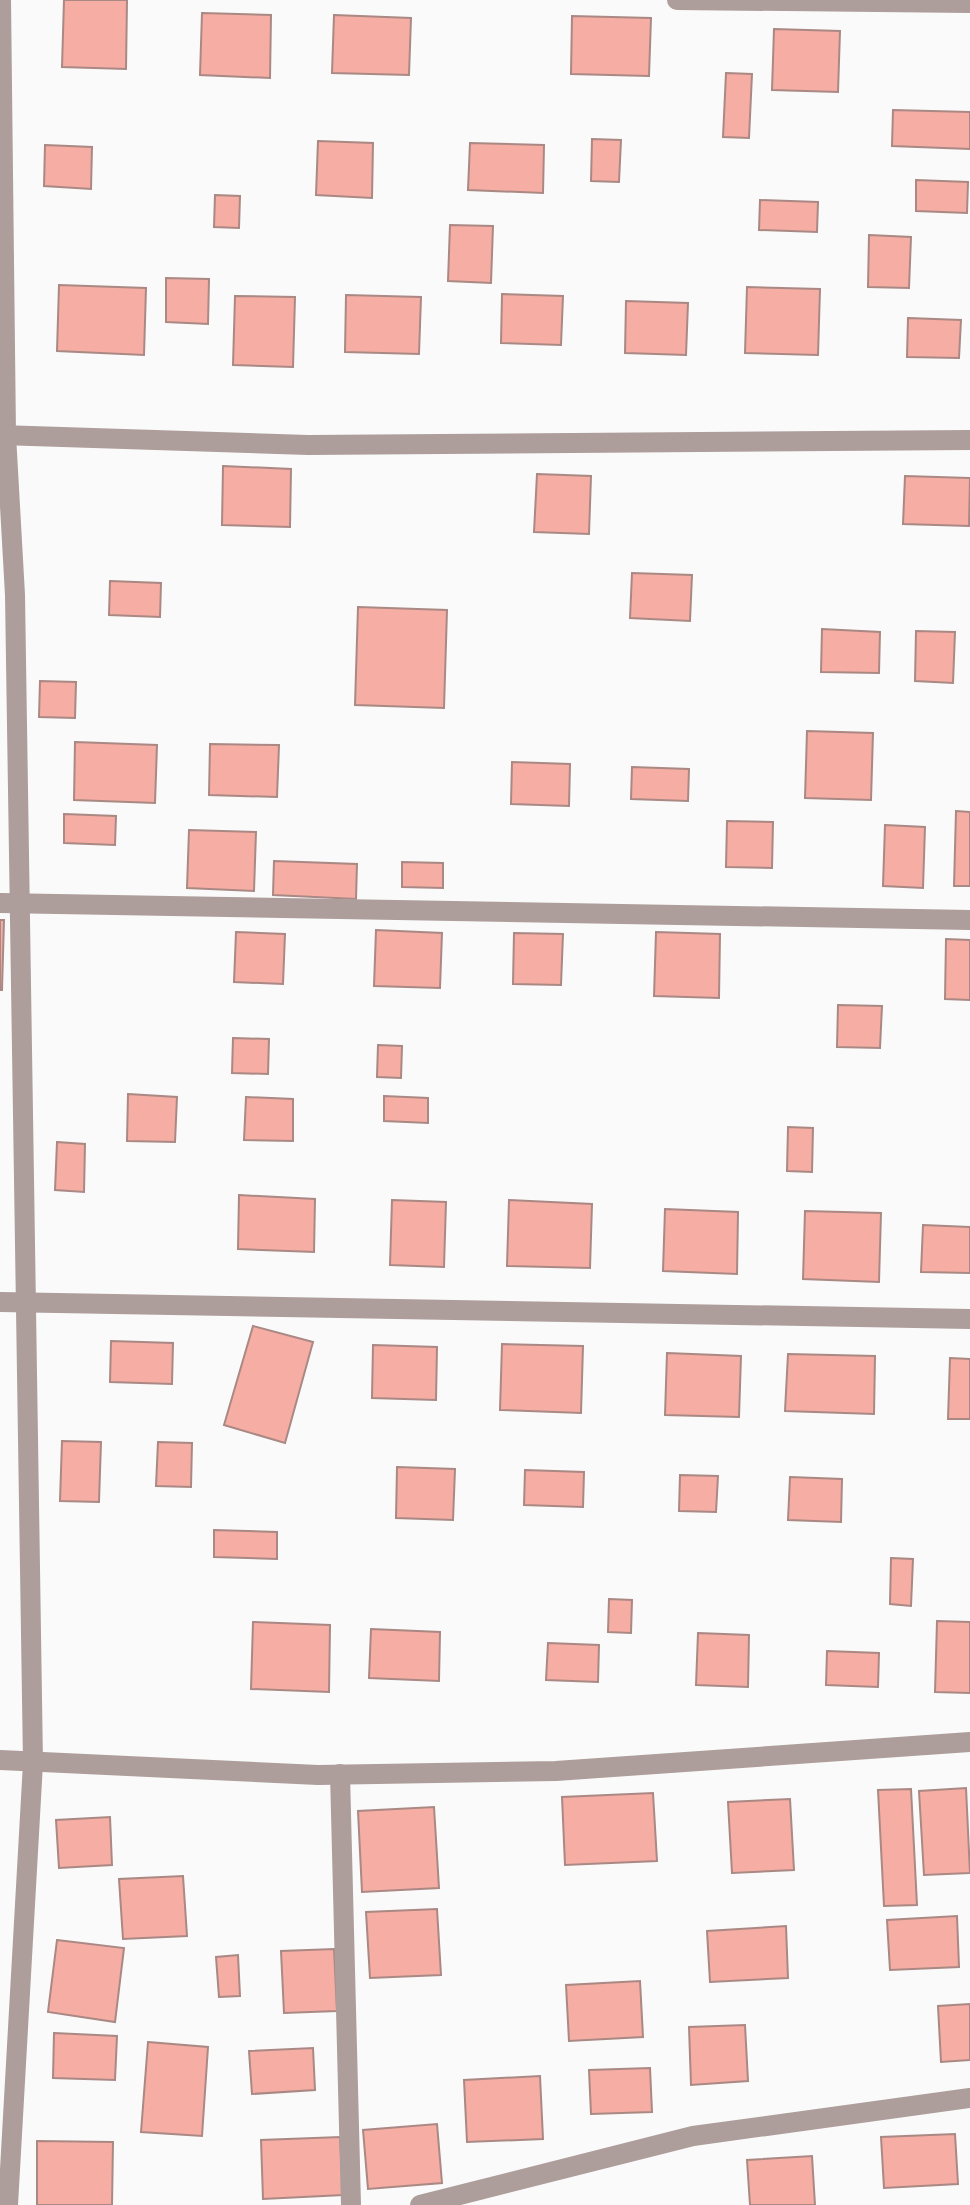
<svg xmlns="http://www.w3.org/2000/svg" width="970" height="2205" font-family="'Archivo Narrow',sans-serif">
<rect width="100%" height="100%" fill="#fafafa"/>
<g fill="#f6ada4" stroke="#aa8884" stroke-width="2">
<path d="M64,0H127L126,69L62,67Z"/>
<path d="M202,13L271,15L270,78L200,75Z"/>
<path d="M334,15L411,18L409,75L332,73Z"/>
<path d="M572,16L651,18L649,76L571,74Z"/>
<path d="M774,29L840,31L838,92L772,90Z"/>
<path d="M726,73L752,74L749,138L723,137Z"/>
<path d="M893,110L970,112V149L892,146Z"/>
<path d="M592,139L621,140L619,182L591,181Z"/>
<path d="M318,141L373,143L372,198L316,195Z"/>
<path d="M470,143L544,145L543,193L468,190Z"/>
<path d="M45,145L92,147L91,189L44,186Z"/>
<path d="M916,180L968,182L967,213L916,211Z"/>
<path d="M215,195L240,196L239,228L214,227Z"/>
<path d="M760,200L818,202L817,232L759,230Z"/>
<path d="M450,225L493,226L491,283L448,281Z"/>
<path d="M869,235L911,237L909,288L868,287Z"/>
<path d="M166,278L209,279L208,324L166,322Z"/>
<path d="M59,285L146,288L144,355L57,351Z"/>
<path d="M747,287L820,289L818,355L745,353Z"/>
<path d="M502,294L563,296L561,345L501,343Z"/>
<path d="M346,295L421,297L419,354L345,352Z"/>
<path d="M235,296L295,297L293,367L233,365Z"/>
<path d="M626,301L688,303L686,355L625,353Z"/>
<path d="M908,318L961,320L959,358L907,357Z"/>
<path d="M223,466L291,469L290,527L222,525Z"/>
<path d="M537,474L591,476L589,534L534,532Z"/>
<path d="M905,476L970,478L969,526L903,524Z"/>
<path d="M632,573L692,575L690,621L630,618Z"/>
<path d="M110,581L161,583L160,617L109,615Z"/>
<path d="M358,607L447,610L444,708L355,705Z"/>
<path d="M822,629L880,632L879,673L821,672Z"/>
<path d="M916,631L955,632L953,683L915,681Z"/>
<path d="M40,681L76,682L75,718L39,717Z"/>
<path d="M807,731L873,733L871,800L805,798Z"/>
<path d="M75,742L157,745L155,803L74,800Z"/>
<path d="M210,744L279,745L277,797L209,795Z"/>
<path d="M512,762L570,764L569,806L511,804Z"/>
<path d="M632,767L689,769L688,801L631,799Z"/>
<path d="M956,811L970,812V886H954Z"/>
<path d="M64,814L116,816L115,845L64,843Z"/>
<path d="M727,821L773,822L772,868L726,867Z"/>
<path d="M885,825L925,827L923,888L883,886Z"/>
<path d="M189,830L256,832L254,891L187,888Z"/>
<path d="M274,861L357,864L356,899L273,895Z"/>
<path d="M402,862L443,863V888L402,887Z"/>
<path d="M0,920H4L2,990H0Z"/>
<path d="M376,930L442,933L440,988L374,986Z"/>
<path d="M236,932L285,934L283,984L234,982Z"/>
<path d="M656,932L720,934L719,998L654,996Z"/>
<path d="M514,933L563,934L561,985L513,984Z"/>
<path d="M946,939L970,940V1000L945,999Z"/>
<path d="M838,1005L882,1006L880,1048L837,1047Z"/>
<path d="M233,1038L269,1039L268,1074L232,1073Z"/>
<path d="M378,1045L402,1046L401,1078L377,1077Z"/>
<path d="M128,1094L177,1097L175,1142L127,1141Z"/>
<path d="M384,1096L428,1098V1123L384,1121Z"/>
<path d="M246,1097L293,1099V1141L244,1140Z"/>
<path d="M788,1127L813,1128L812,1172L787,1171Z"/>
<path d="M57,1142L85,1144L84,1192L55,1190Z"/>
<path d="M239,1195L315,1199L314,1252L238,1249Z"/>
<path d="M392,1200L446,1202L444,1267L390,1265Z"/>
<path d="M509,1200L592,1204L590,1268L507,1266Z"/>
<path d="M665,1209L738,1212L737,1274L663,1271Z"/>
<path d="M805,1211L881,1213L879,1282L803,1279Z"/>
<path d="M923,1225L970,1227V1273L921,1272Z"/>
<path d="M253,1326L313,1342L285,1443L224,1425Z"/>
<path d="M111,1341L173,1343L172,1384L110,1382Z"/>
<path d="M502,1344L583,1346L581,1413L500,1410Z"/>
<path d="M373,1345L437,1347L436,1400L372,1398Z"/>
<path d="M667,1353L741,1356L739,1417L665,1415Z"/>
<path d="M788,1354L875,1356L874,1414L785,1411Z"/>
<path d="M950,1358L970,1359V1419H948Z"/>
<path d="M62,1441L101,1442L99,1502L60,1501Z"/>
<path d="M158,1442L192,1443L191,1487L156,1486Z"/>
<path d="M397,1467L455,1469L453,1520L396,1518Z"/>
<path d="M525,1470L584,1472L583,1507L524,1505Z"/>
<path d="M680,1475L718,1476L716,1512L679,1511Z"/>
<path d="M790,1477L842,1479L841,1522L788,1520Z"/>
<path d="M214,1530L277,1532V1559L214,1557Z"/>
<path d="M891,1558L913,1559L911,1606L890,1604Z"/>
<path d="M609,1599L632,1600L631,1633L608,1632Z"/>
<path d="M937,1621L970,1622V1693L935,1692Z"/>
<path d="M253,1622L330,1625L329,1692L251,1689Z"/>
<path d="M371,1629L440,1632L439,1681L369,1678Z"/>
<path d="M698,1633L749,1635L748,1687L696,1685Z"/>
<path d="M548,1643L599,1645L598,1682L546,1680Z"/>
<path d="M827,1651L879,1653L878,1687L826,1685Z"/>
<path d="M966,1788L970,1873L924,1875L919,1791Z"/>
<path d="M911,1789L917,1905L884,1906L878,1790Z"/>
<path d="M653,1793L657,1861L565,1865L562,1797Z"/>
<path d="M790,1799L794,1870L732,1873L728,1802Z"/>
<path d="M434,1807L439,1888L362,1892L358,1811Z"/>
<path d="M110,1817L112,1865L59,1868L56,1820Z"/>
<path d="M183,1876L187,1936L123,1939L119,1879Z"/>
<path d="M437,1909L441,1975L370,1978L366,1912Z"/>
<path d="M957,1916L959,1967L890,1970L887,1920Z"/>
<path d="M786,1926L788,1978L710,1982L707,1931Z"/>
<path d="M57,1940L124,1948L115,2022L48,2012Z"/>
<path d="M334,1949L337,2011L284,2013L281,1951Z"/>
<path d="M238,1955L240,1996L219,1997L216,1957Z"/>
<path d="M640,1981L643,2037L569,2041L566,1985Z"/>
<path d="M970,2004V2060L941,2062L938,2006Z"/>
<path d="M745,2025L748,2081L691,2085L689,2027Z"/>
<path d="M54,2033L117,2036L115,2080L53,2078Z"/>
<path d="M148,2042L208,2047L202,2136L141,2132Z"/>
<path d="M313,2048L315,2090L252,2094L249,2051Z"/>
<path d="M650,2068L652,2112L591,2114L589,2070Z"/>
<path d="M540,2076L543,2139L467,2142L464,2080Z"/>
<path d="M437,2124L442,2183L368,2189L363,2130Z"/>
<path d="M955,2134L958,2184L884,2188L881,2137Z"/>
<path d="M340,2137L343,2195L263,2199L261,2140Z"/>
<path d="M37,2141L113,2142L112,2205H37Z"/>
<path d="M812,2156L815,2205H750L747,2160Z"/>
</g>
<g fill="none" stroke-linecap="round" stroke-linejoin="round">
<g stroke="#ad9d9b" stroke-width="20">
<path d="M1,0L6,435L15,595L33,1763L8,2205"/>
<path d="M677,0L970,3"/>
<path d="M0,435L308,445L970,440"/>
<path d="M0,903L970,920"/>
<path d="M0,1302L970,1319"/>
<path d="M0,1760L318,1775L556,1771L970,1742"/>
<path d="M340,1774L351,2205"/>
<path d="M420,2205L693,2136L970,2098"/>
</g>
</g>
</svg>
